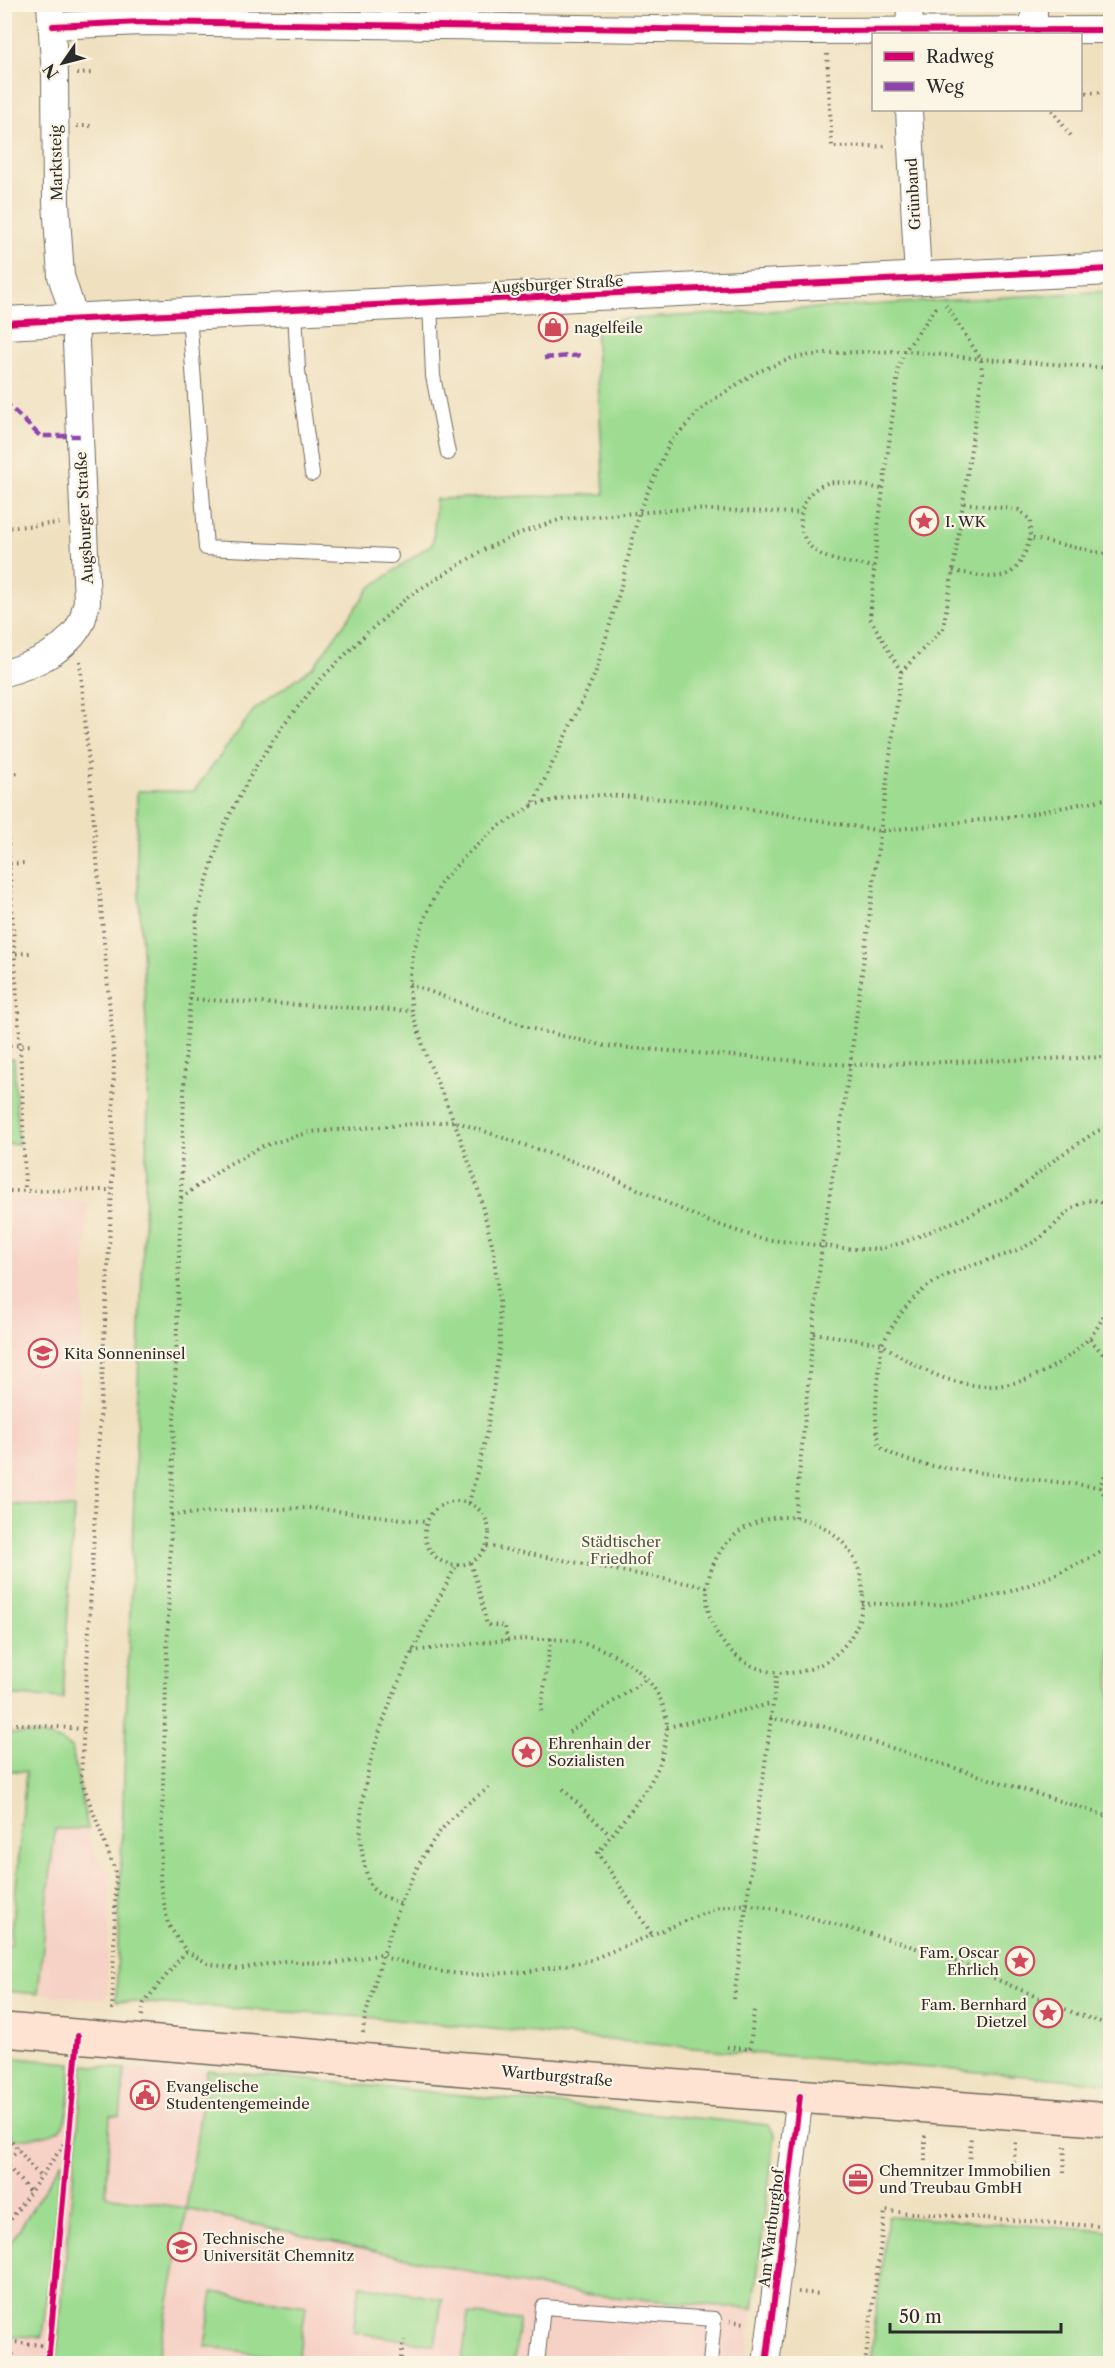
<svg xmlns="http://www.w3.org/2000/svg" width="1115" height="2368" font-family="'Libre Caslon Text',serif">
<rect width="100%" height="100%" fill="#fcf5e5"/>
<filter id="ink" filterUnits="userSpaceOnUse"><feTurbulence type="fractalNoise" baseFrequency=".0167" numOctaves="2"/><feDisplacementMap in="SourceGraphic" scale="12" xChannelSelector="R" yChannelSelector="G"/><feConvolveMatrix kernelMatrix="1 2 1 2 8 2 1 2 1" color-interpolation-filters="sRGB"/></filter>
<filter id="wash" filterUnits="userSpaceOnUse"><feTurbulence type="fractalNoise" baseFrequency=".008" numOctaves="4" result="noise"/><feDisplacementMap in="SourceGraphic" scale="24" xChannelSelector="R" yChannelSelector="G"/><feGaussianBlur stdDeviation="1.35" result="paint"/><feColorMatrix in="noise" values="0 0 0 0 0 0 0 0 0 0 0 0 0 0 0 0 0 1.4 0 .05"/><feComposite in="paint" operator="in"/></filter>
<g filter="url(#wash)">
<rect width="100%" height="100%" fill="#efe0bf"/>
<g fill="#f6d1c5">
<path d="M4,1199L88,1202L74,1508L5,1504Z"/>
<path d="M55,1829H88L92,1848L110,1875L106,2000L38,1994Z"/>
<path d="M4,2057L125,2069L207,2070L187,2208L603,2110L658,2112L768,2125L775,2135L746,2363H5Z"/>
</g>
<g fill="#9edc91" stroke="#64845e" stroke-width="1.5">
<path d="M1110,291V2083L727,2051L365,2017L116,2001L149,1078L137,856V791H194L254,710L314,666L370,588L433,543L436,499L604,494L595,321Z"/>
<path d="M5,1059H14L18,1144H5Z"/>
<path d="M5,1504L74,1508L63,1699L5,1695Z"/>
<path d="M4,1733C28,1735 55,1732 72,1749L88,1829H55L38,1994L5,1991V1945H11L26,1772L5,1770Z"/>
<path d="M4,2057L71,2063C70,2078 71,2118 61,2128C51,2137 28,2137 15,2140L5,2125Z"/>
<path d="M84,2065L125,2069L120,2116L110,2115L106,2196L186,2208L207,2070L768,2125L775,2135L753,2309L592,2295L533,2286L187,2209L157,2363H56Z"/>
<path d="M62,2161L42,2337L11,2336L5,2331V2252Z"/>
<path d="M888,2216L1110,2231V2363H870Z"/>
<path d="M360,2285L442,2299L435,2345L353,2332Z"/>
<path d="M213,2292L306,2306L298,2360L205,2346Z"/>
<path d="M468,2314L519,2320L514,2363H462Z"/>
</g>
</g>
<g filter="url(#ink)">
<g fill="none" stroke-linecap="round" stroke-linejoin="round">
<g stroke="#706a5f" stroke-width="16">
<g id="service">
<path d="M430,302L433,376L448,453"/>
<path d="M295,309L298,371L312,474"/>
<path d="M189,314L206,548L391,556"/>
<path d="M537,2364L543,2307L714,2319L710,2364"/>
</g>
</g>
<g stroke="#706a5f" stroke-width="28">
<g id="minor">
<path d="M1034,4V31"/>
<path d="M53,26L141,22L803,31L1110,30"/>
<path d="M909,34L910,4"/>
<path d="M909,110L918,278"/>
<path d="M4,673C33,666 69,649 82,621C84,615 85,608 87,602L75,319L61,276L56,202L55,75L50,4"/>
<path d="M766,2364L800,2096"/>
</g>
</g>
<g stroke="#706a5f" stroke-width="34">
<path id="tertiary" d="M4,323L1110,269"/>
</g>
<g stroke="#706a5f" stroke-width="36">
<path id="secondary" d="M4,2030L654,2085L1110,2120"/>
</g>
<g stroke="#706a5f" stroke-width="4" stroke-dasharray="1.5 4.5" stroke-linecap="butt">
<path d="M827,54L832,147L888,146"/>
<path d="M77,74L91,73"/>
<path d="M1080,93L1110,92"/>
<path d="M1052,110L1071,136"/>
<path d="M77,126H94"/>
<path d="M964,503L1019,510L1030,520V538"/>
<path d="M4,528L61,523"/>
<path d="M874,567C856,563 832,563 817,552C791,535 797,491 828,483C841,480 869,487 883,489"/>
<path d="M953,571C996,578 1016,588 1030,538L1110,555"/>
<path d="M80,661L114,1058L112,1190L81,1779L116,1873L112,2013"/>
<path d="M901,672L943,628L953,571L982,373L981,359L945,304"/>
<path d="M4,772L22,1083L25,1191"/>
<path d="M4,774L21,773"/>
<path d="M532,805L573,796L606,795L709,802L881,831L1025,815L1110,798"/>
<path d="M4,864L25,863"/>
<path d="M4,954L30,953"/>
<path d="M409,984L533,1029L606,1046L850,1065L1110,1057"/>
<path d="M190,999L412,1011"/>
<path d="M4,1046L34,1045"/>
<path d="M4,1191L112,1190"/>
<path d="M181,1198L227,1165L263,1146L310,1132L454,1121L589,1167L707,1221L762,1239L852,1249H878L902,1243L961,1219L1014,1193L1058,1157L1097,1131L1110,1127"/>
<path d="M1110,1210L1109,1206C1104,1204 1097,1200 1092,1200C1073,1201 1053,1230 1037,1240C1003,1261 960,1263 927,1287C906,1302 895,1322 882,1344C940,1385 996,1405 1060,1362C1087,1344 1100,1330 1110,1299"/>
<path d="M814,1333L882,1344C879,1379 871,1413 880,1447C906,1465 937,1466 967,1471C1011,1477 1056,1482 1100,1487L1110,1461"/>
<path d="M1090,1339L1110,1362"/>
<path d="M1100,1487L1110,1506"/>
<circle cx="457" cy="1533" r="32"/>
<path d="M469,1503L486,1437L500,1345L499,1300L493,1248L476,1182L454,1121L427,1058L412,1011L409,984L413,952L426,915L442,881L466,855L495,829L532,806L595,674L621,587L639,512L669,444L699,411L716,398L755,373L792,358L826,353L905,351L981,359L1110,368"/>
<path d="M171,1515L241,1510L313,1508L426,1522"/>
<path d="M795,1517L822,1244L850,1065L901,672L870,618L878,528L899,366L905,351L938,305"/>
<circle cx="785" cy="1595" r="78"/>
<path d="M487,1546L707,1587"/>
<path d="M470,1563L477,1583L487,1625L505,1626L507,1641"/>
<path d="M862,1604C887,1603 912,1606 936,1605C999,1601 1056,1577 1110,1547"/>
<path d="M412,1651C457,1646 504,1638 549,1639C599,1639 664,1670 667,1726C667,1737 663,1752 660,1762C652,1788 615,1829 598,1853L653,1936"/>
<path d="M541,1711L551,1638"/>
<path d="M770,1718L822,1726L1110,1817"/>
<path d="M4,1723L83,1729"/>
<path d="M667,1727L771,1704"/>
<path d="M569,1732L648,1678"/>
<path d="M563,1789L610,1835"/>
<path d="M400,1904C390,1899 379,1896 372,1888C367,1881 366,1870 364,1862C344,1776 416,1641 456,1566"/>
<path d="M186,1951L209,1964L238,1969L285,1961L331,1964L383,1954L387,1958L443,1972L470,1975L526,1972L588,1961L717,1908L746,1904L791,1912L898,1942L959,1963L1074,2013L1110,2025"/>
<path d="M734,1999L777,1673"/>
<path d="M142,2016L144,2003L186,1951L168,1924L160,1882L185,1061L197,912L224,826L254,769L287,720L320,680L366,634L410,595L485,549L523,532L562,519L684,509L801,513"/>
<path d="M363,2033L365,2017C384,1952 406,1860 457,1813C467,1803 479,1795 490,1787"/>
<path d="M727,2047L750,2049L754,2010"/>
<path d="M4,2132L41,2178"/>
<path d="M4,2161L19,2150"/>
<path d="M925,2161V2132"/>
<path d="M4,2162L30,2192"/>
<path d="M969,2164L971,2136"/>
<path d="M1013,2168L1016,2140"/>
<path d="M1064,2172L1065,2144"/>
<path d="M1109,2176L1110,2148"/>
<path d="M4,2229L69,2137"/>
<path d="M798,2292L821,2294"/>
<path d="M730,2321L746,2323"/>
<path d="M4,2341L49,2346"/>
<path d="M4,2346L22,2364"/>
<path d="M216,2364L245,2357L291,2364"/>
<path d="M400,2364L404,2340"/>
<path d="M865,2364L885,2211L1110,2227"/>
</g>
<use href="#service" stroke="#fff" stroke-width="14"/>
<use href="#minor" stroke="#fff" stroke-width="26"/>
<use href="#tertiary" stroke="#fff" stroke-width="32"/>
<use href="#secondary" stroke="#fee3d2" stroke-width="33"/>
<g stroke="#8e44ad" stroke-width="4.5" stroke-dasharray="9 4.5" stroke-linecap="butt">
<path d="M544,358L582,355"/>
<path d="M4,401L40,436H80"/>
</g>
<g stroke="#fcf5e5" stroke-width="10">
<g id="cycleway">
<path d="M53,26L141,22L803,31L1110,30"/>
<path d="M4,323L1110,269"/>
<path d="M48,2364L78,2036"/>
<path d="M766,2364L800,2096"/>
</g>
</g>
<use href="#cycleway" stroke="#d6006c" stroke-width="6"/>
</g>
</g>
<defs>
<g id="shop-ring" transform="scale(1.5)"><circle r="9.5" fill="#fcf5e5" stroke="#d1495b" stroke-width="1.5"/><path d="M-5-2.5h2.3a2.7 3.5 0 0 1 5.4 0H5L5.5 6h-11ZM-1.5-2.5h3a1.5 2.3 0 0 0-3 0Z" fill="#d1495b"/></g>
<g id="sight-ring" transform="scale(1.5)"><circle r="9.5" fill="#fcf5e5" stroke="#d1495b" stroke-width="1.5"/><path d="M0-6L1.8-2.2L6-1.7L2.9 1.2L3.7 5.4L0 3.3L-3.7 5.4L-2.9 1.2L-6-1.7L-1.8-2.2Z" fill="#d1495b"/></g>
<g id="school-ring" transform="scale(1.5)"><circle r="9.5" fill="#fcf5e5" stroke="#d1495b" stroke-width="1.5"/><path d="M0-5L7-2L0 1L-7-2ZM-4 1L0 2.5L4 1V4Q0 6-4 4Z" fill="#d1495b"/></g>
<g id="civic-ring" transform="scale(1.5)"><circle r="9.5" fill="#fcf5e5" stroke="#d1495b" stroke-width="1.5"/><path d="M-.6-6.5H3V-4.5H.6V-3L4-1V1h2V6H-6V1h2V-1L-.6-3ZM-1.2 2.5V6h2.4V2.5Z" fill="#d1495b"/></g>
<g id="office-ring" transform="scale(1.5)"><circle r="9.5" fill="#fcf5e5" stroke="#d1495b" stroke-width="1.5"/><path d="M-6-3h4V-5.5h4V-3h4V5H-6ZM-1-4.5V-3h2v-1.5ZM-6 0V1H6V0Z" fill="#d1495b"/></g>
<g id="university-ring" transform="scale(1.5)"><circle r="9.5" fill="#fcf5e5" stroke="#d1495b" stroke-width="1.5"/><path d="M0-5L7-2L0 1L-7-2ZM-4 1L0 2.5L4 1V4Q0 6-4 4Z" fill="#d1495b"/></g>
</defs>
<g fill-rule="evenodd">
<use href="#shop-ring" x="553" y="327"/>
<use href="#sight-ring" x="924" y="521"/>
<use href="#school-ring" x="43" y="1353"/>
<use href="#sight-ring" x="527" y="1752"/>
<use href="#sight-ring" x="1020" y="1961"/>
<use href="#sight-ring" x="1048" y="2013"/>
<use href="#civic-ring" x="145" y="2095"/>
<use href="#office-ring" x="858" y="2179"/>
<use href="#university-ring" x="182" y="2247"/>
</g>
<g text-anchor="middle" dominant-baseline="central" stroke-width="4.5" stroke-linejoin="round" paint-order="stroke">
<g font-size="15" fill="#2b2b2b" stroke="#fcf5e5">
<text transform="translate(56 163) rotate(-91)">Marktsteig</text>
<text transform="translate(913 194) rotate(-93)">Grünband</text>
<text transform="translate(557 284) rotate(-3)">Augsburger Straße</text>
<text transform="translate(84 518) rotate(-93)">Augsburger Straße</text>
<text transform="translate(557 2076) rotate(5)">Wartburgstraße</text>
<text transform="translate(771 2228) rotate(-83)">Am Wartburghof</text>
</g>
<g font-size="15" fill="#2b2b2b" stroke="#fcf5e5" text-anchor="start">
<text x="574" y="327">nagelfeile</text>
<text x="945" y="521">I. WK</text>
<text x="64" y="1353">Kita Sonneninsel</text>
<text x="548" y="1743">Ehrenhain der<tspan x="548" dy="17">Sozialisten</tspan></text>
<text x="999" y="1952" text-anchor="end">Fam. Oscar<tspan x="999" dy="17">Ehrlich</tspan></text>
<text x="1027" y="2004" text-anchor="end">Fam. Bernhard<tspan x="1027" dy="17">Dietzel</tspan></text>
<text x="166" y="2086">Evangelische<tspan x="166" dy="17">Studentengemeinde</tspan></text>
<text x="879" y="2170">Chemnitzer Immobilien<tspan x="879" dy="17">und Treubau GmbH</tspan></text>
<text x="203" y="2238">Technische<tspan x="203" dy="17">Universität Chemnitz</tspan></text>
</g>
<g font-size="15" fill="#485744" stroke="#fcf5e5">
<text x="621" y="1541">Städtischer<tspan x="621" dy="17">Friedhof</tspan></text>
</g>
</g>
<rect width="1115" height="2368" fill="none" stroke="#fcf5e5" stroke-width="24"/>
<rect x="872" y="33" width="210" height="78" fill="#fcf5e5" stroke="#a8a49b" stroke-width="1.5"/>
<rect x="884" y="52" width="30" height="9" fill="#d6006c" stroke="#a8a49b" stroke-width="1.5"/>
<text x="926" y="63" font-size="18" fill="#2b2b2b">Radweg</text>
<rect x="884" y="82" width="30" height="9" fill="#8e44ad" stroke="#a8a49b" stroke-width="1.5"/>
<text x="926" y="93" font-size="18" fill="#2b2b2b">Weg</text>
<g transform="translate(63 63) rotate(235)" stroke="#fcf5e5" stroke-width="4.5" paint-order="stroke">
<path d="M0-4.5L10 22L0 15L-10 22Z" fill="#2b2b2b"/>
<text y="-9" font-size="16" font-weight="bold" text-anchor="middle" fill="#2b2b2b">N</text>
</g>
<path d="M890 2323v9h171v-9" fill="none" stroke="#2b2b2b" stroke-width="3"/>
<text x="899" y="2323" font-size="18" fill="#2b2b2b" stroke="#fcf5e5" stroke-width="4.5" paint-order="stroke">50 m</text>
</svg>
